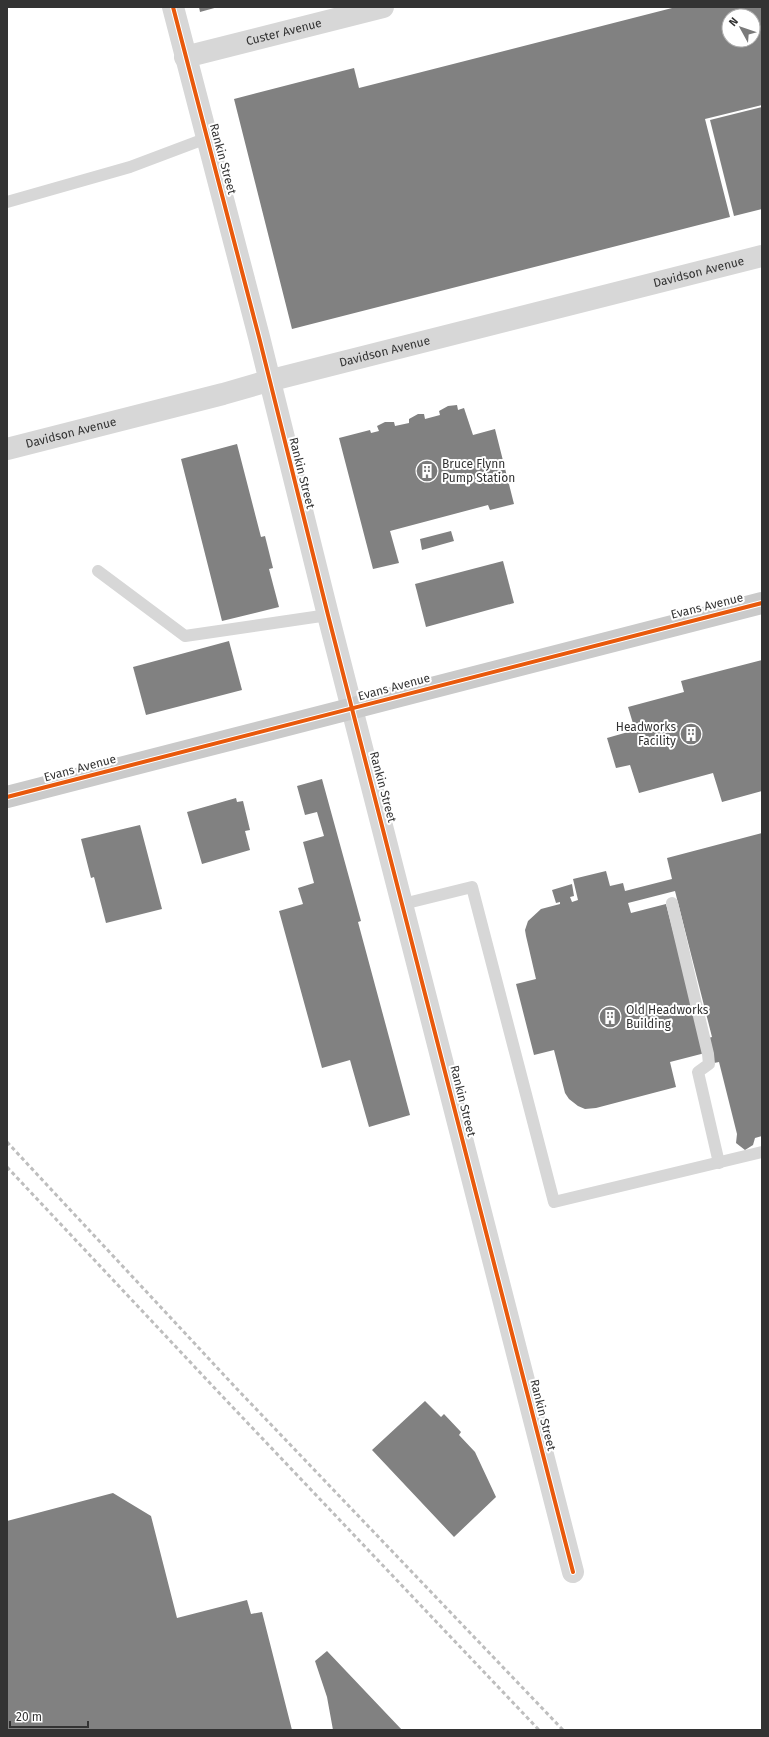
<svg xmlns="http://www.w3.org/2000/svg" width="769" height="1737" font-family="'Fira Sans',sans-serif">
<rect width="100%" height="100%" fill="#fff"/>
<g fill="#818181" fill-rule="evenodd">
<path d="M199,7H218L200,12Z"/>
<path d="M676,7H762V105L705,119L730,217L292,329L234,99L354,68L359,88ZM729,16H753V40H729Z"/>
<path d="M762,107V209L734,216L710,120Z"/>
<path d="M457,405L458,410L464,408L473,435L495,429L514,504L490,510L488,505L390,531L399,563L373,569L339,438L370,430L371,433L379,431L377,426L385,422H394L395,426L409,423V419L418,414H424L425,419L440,415L439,411L448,406Z"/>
<path d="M237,444L261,537L265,536L273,568L269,569L279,607L222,621L181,459Z"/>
<path d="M451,531L454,541L422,550L420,539Z"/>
<path d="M503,561L514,603L426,627L415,584Z"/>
<path d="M229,641L242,690L146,715L133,667Z"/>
<path d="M762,660V791L722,802L713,773L639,793L630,765L616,768L607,738L635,730L628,707L684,692L681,681Z"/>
<path d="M322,779L361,921L358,922L410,1115L369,1127L350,1060L322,1068L279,911L303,904L298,888L314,883L303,842L324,836L317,812L305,815L297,786Z"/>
<path d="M236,798L237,802L243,801L250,830L245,831L250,850L202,864L187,812Z"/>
<path d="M140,825L162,909L106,923L94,877L91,878L81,839Z"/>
<path d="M762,833V1136L755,1138L753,1145L745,1150L736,1143L737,1134L719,1062L714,1063L708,1038L712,1037L675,891L628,903L631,913L666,904L705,1053L670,1062L676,1087L596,1108L585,1109L578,1106L569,1099L565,1093L554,1050L534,1055L516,984L536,979L526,936L525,930L528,921L541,909L560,904V902L556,903L552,890L572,884L574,896L570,897L572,902L578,900L573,879L606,871L610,886L623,883L625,891L672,879L667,858Z"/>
<path d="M425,1401L441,1417L444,1414L461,1432L459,1435L475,1452L496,1497L454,1537L372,1450Z"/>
<path d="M113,1493L151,1516L177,1618L247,1600L251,1614L262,1612L292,1730H7V1521Z"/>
<path d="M327,1651L402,1730H333L327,1697L315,1661Z"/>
</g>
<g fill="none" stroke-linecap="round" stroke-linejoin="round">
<g stroke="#d7d7d7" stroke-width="12">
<path d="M7,202L130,167L207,138"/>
<path d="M98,571L185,636L328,615"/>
<path d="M672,903L708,1054L709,1064L698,1072L719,1163"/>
<path d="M403,904L472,887L554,1202L762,1152"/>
</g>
<g stroke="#d7d7d7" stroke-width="22">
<path d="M173,7L259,337L328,615L573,1572"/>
<path id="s1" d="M185,57L383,7"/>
<path id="s2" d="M7,449L223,394L268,381L762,256"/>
</g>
<path stroke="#cacaca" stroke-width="22" d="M7,797L762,603"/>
<g stroke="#bebebe" stroke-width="3" stroke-dasharray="4 3" stroke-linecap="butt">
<path d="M7,1142L237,1389L563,1730"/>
<path d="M7,1167L223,1397L539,1730"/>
</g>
<g stroke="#fff" stroke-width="6">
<g id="cycleway">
<path d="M173,7L259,337L328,615L573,1572"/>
<path d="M7,797L762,603"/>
</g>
</g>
<use href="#cycleway" stroke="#e8590c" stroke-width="4"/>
</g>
<defs>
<g id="building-disc" transform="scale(1.15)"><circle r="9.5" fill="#7a7a7a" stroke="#fff"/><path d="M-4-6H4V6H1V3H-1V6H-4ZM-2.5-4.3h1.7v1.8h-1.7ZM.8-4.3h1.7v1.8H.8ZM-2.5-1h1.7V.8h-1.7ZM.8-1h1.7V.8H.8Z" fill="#fff"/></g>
</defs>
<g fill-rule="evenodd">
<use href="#building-disc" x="427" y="471"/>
<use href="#building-disc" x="691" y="734"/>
<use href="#building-disc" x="610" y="1017"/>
</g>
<g text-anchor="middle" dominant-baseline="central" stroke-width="4" stroke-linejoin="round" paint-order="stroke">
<g font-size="12" fill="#333" stroke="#fff">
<text stroke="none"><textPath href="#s1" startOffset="102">Custer Avenue</textPath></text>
<text transform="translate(223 159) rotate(75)">Rankin Street</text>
<text stroke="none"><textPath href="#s2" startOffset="714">Davidson Avenue</textPath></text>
<text stroke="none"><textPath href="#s2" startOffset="390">Davidson Avenue</textPath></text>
<text stroke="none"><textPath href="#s2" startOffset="66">Davidson Avenue</textPath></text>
<text transform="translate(302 473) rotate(76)">Rankin Street</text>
<text transform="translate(707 606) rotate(-14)">Evans Avenue</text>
<text transform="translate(394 687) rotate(-15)">Evans Avenue</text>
<text transform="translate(80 768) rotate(-15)">Evans Avenue</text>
<text transform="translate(383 787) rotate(75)">Rankin Street</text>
<text transform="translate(463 1101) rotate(76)">Rankin Street</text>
<text transform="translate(543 1415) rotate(76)">Rankin Street</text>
</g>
<g font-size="12" fill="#333" stroke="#fff" text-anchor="start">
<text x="442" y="464">Bruce Flynn<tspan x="442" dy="14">Pump Station</tspan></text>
<text x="676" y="727" text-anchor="end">Headworks<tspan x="676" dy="14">Facility</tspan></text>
<text x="626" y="1010">Old Headworks<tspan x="626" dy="14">Building</tspan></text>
</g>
</g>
<rect width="769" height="1737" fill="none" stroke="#333333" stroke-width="16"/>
<g transform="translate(741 28) rotate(310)"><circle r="19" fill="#ffffff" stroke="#adadad"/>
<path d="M0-3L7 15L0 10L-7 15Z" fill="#7a7a7a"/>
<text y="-6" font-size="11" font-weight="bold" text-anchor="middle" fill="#333333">N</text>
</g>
<path d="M10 1721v6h78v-6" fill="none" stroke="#333333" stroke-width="2"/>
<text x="16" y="1721" font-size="12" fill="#333333" stroke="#ffffff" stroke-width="3" paint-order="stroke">20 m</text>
</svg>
